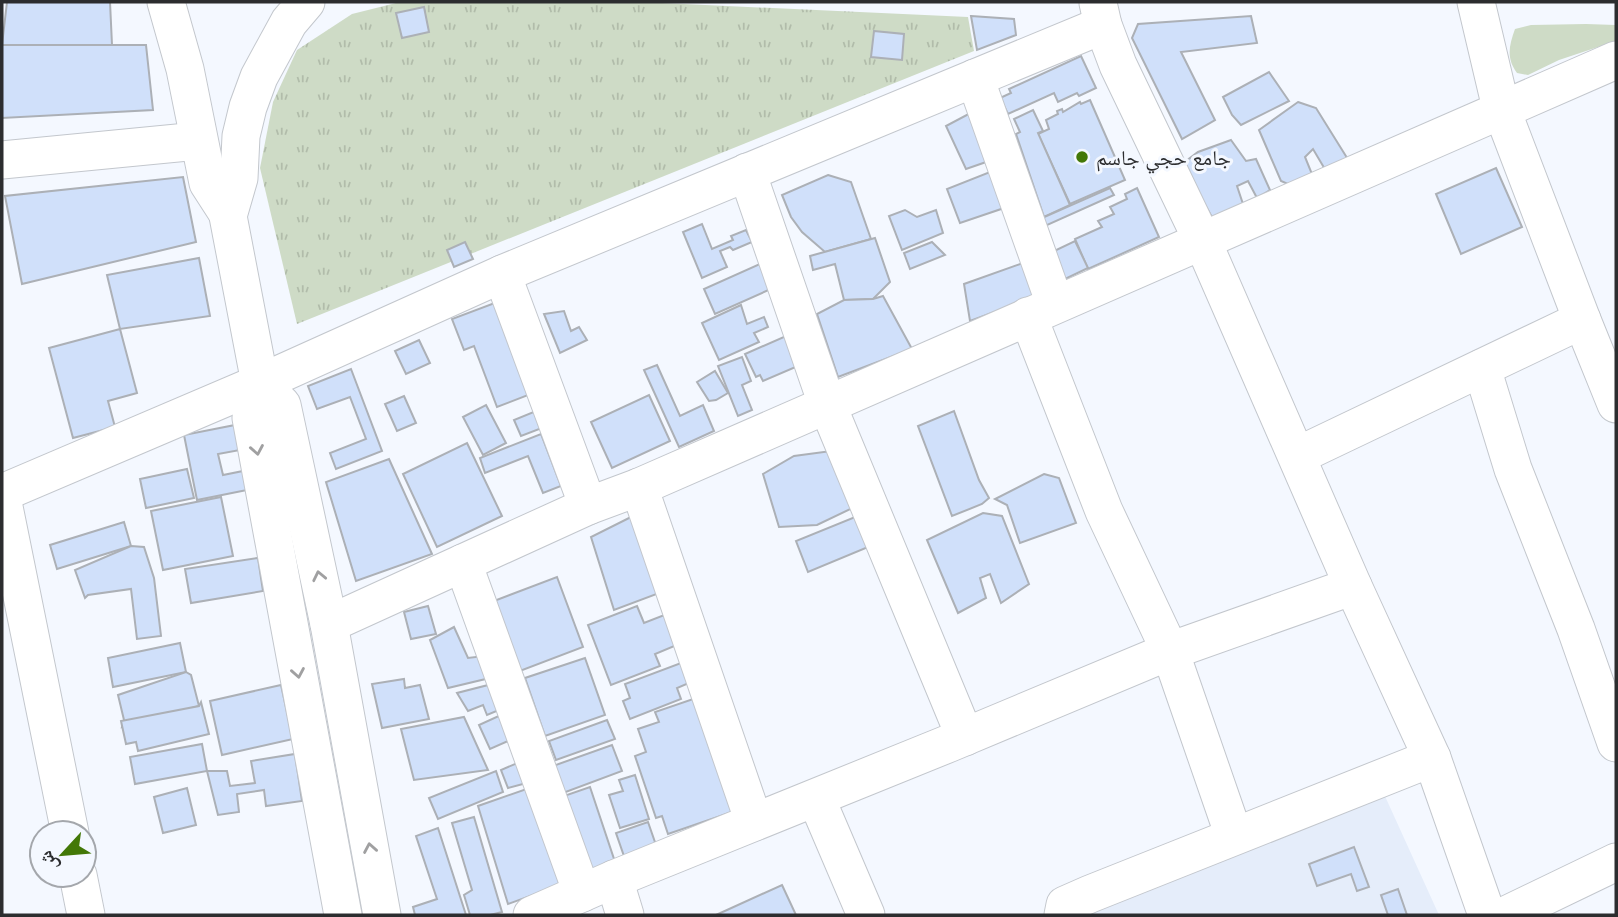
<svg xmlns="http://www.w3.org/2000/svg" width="1618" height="917" font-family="'PT Sans','Noto Naskh Arabic',sans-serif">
<defs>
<pattern id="park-tufts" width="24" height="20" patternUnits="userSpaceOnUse" patternTransform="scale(1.75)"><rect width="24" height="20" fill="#cedbc6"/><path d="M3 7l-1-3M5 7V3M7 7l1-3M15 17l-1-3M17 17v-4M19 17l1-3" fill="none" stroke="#b1bcaa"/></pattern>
</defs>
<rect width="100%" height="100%" fill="#f4f8ff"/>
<path fill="#e5edfa" d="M1384,794L1439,915H1082L1217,863Z"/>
<path fill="#cedbc6" d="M1586,24L1616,25V41L1559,60L1528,75L1517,73C1506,58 1509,46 1515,29L1531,25Z"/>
<path fill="url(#park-tufts)" d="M400,2H641L968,17L974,51L297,324L260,168L273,102L297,50L352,14Z"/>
<g fill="#d0e0fa" stroke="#acb0b6" stroke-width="2">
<path d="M7,2H110L112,45H2Z"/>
<path d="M424,7L429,32L402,38L396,13Z"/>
<path d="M971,16L1014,19L1016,35L977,50Z"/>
<path d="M1251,16L1257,43L1181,52L1215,120L1182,139L1132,38L1138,24Z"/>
<path d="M874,31L904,34L902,60L871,57Z"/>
<path d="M2,45H146L153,110L2,118Z"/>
<path d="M1081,56L1096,88L1079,96L1077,93L1058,102L1054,93L1008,114L1000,98L1011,93L1009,89Z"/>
<path d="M1269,72L1289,101L1241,125L1232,115L1223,97Z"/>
<path d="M1090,100L1125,180L1070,204L1038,134L1049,129L1046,120L1058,114L1057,111L1062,109L1063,112L1080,102L1081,104Z"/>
<path d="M1298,102L1316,108L1349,161L1326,171L1313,149L1305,157L1314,179L1297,188L1281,181L1259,130Z"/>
<path d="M978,109L989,161L966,169L946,126Z"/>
<path d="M1033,110L1043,131L1038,133L1070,205L1044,217L1016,134L1020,132L1014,119Z"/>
<path d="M1231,140L1246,161L1256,159L1270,190L1257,198L1248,181L1237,186L1243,204L1213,219L1182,164L1198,152Z"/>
<path d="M1496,168L1522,227L1461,254L1436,194Z"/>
<path d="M995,170L1007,207L960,223L947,189Z"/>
<path d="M828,175L851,182L871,239L825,252L802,232L791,217L782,195Z"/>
<path d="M183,177L196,242L22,284L5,196Z"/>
<path d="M1110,188L1114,195L1045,226L1042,218Z"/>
<path d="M1137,188L1159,237L1088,269L1075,239L1102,227L1098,221L1114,214L1110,207L1127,199L1125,194Z"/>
<path d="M905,210L917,217L936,210L943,233L902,250L889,216Z"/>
<path d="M702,224L712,249L733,240L731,236L746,230L752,242L733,250L730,247L720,251L727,267L702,278L683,232Z"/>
<path d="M875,238L890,282L873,299L844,300L835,264L813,270L810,256Z"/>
<path d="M1075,241L1088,268L1063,280L1050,253Z"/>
<path d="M465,242L473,259L454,267L447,250Z"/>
<path d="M932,242L945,255L910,269L904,253Z"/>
<path d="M199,258L210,316L120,329L107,275Z"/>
<path d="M762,263L773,288L715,314L704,289Z"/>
<path d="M1023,263L1035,297L970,321L964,284Z"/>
<path d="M883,296L912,349L838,377L817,314L844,300L873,299Z"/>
<path d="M500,301L536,392L497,407L474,346L464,350L452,319Z"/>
<path d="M741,305L747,324L764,317L768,327L754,333L759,342L719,360L702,323Z"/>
<path d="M564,311L571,331L579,327L587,340L560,353L544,314Z"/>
<path d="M120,329L137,393L108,401L115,427L73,438L49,348Z"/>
<path d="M786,336L798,366L763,381L760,375L756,377L745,354Z"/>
<path d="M419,340L430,363L406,374L395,351Z"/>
<path d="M742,357L751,381L742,385L752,410L738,416L718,366Z"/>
<path d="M657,365L680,416L703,405L714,431L679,447L644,370Z"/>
<path d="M351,369L382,451L336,469L330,453L366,439L350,397L317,409L308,386Z"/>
<path d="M715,371L728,393L716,400L709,401L697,382Z"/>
<path d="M649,395L670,441L612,468L591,422Z"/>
<path d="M404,396L416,423L397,431L385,404Z"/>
<path d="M486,405L506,443L483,455L463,417Z"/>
<path d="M536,411L542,428L521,436L514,420Z"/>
<path d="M954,411L979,480L989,498L982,504L952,516L918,426Z"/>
<path d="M235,425L240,450L218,454L223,475L248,470L252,489L197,500L184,435Z"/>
<path d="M541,434L561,486L543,493L528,456L485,473L480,458Z"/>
<path d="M467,443L502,516L437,547L403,474Z"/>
<path d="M846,449L867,501L817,525L779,527L763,474L794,456Z"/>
<path d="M389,459L432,554L356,581L326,482Z"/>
<path d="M187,469L194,498L146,508L140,479Z"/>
<path d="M1044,474L1059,478L1076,523L1020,543L1007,505L995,499Z"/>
<path d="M221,497L233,556L163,570L151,511Z"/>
<path d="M983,513L1002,516L1029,584L1001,603L990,574L980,578L986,598L958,613L927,540Z"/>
<path d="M637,514L662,592L614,610L591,537Z"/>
<path d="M860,515L873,545L808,572L796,541Z"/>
<path d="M124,522L131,546L57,569L50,545Z"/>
<path d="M131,546L144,547L154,578L161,636L137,639L131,589L88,595L85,598L75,570Z"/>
<path d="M258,558L263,591L191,603L185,569Z"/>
<path d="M557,577L583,647L512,674L486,604Z"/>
<path d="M428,606L436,634L411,639L404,612Z"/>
<path d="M637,606L644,623L672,612L684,642L655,654L660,666L611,685L588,625Z"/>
<path d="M454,627L468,658L484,656L494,677L448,688L430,640Z"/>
<path d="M180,643L186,672L113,687L108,658Z"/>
<path d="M585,658L605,715L545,736L525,678Z"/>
<path d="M689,660L696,680L677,688L681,699L630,719L623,701L630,698L625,684Z"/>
<path d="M186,672L191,675L199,706L122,727L124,720L118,695Z"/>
<path d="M404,679L405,688L420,685L429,719L382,728L372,684Z"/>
<path d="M500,682L511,705L487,715L483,705L468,711L457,693Z"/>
<path d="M281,685L293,739L222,755L210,701Z"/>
<path d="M699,697L738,810L668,834L662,816L656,818L635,756L646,752L638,729L659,722L655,712Z"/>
<path d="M201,702L209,734L138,751L136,742L126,744L121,721L199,706Z"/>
<path d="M512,710L524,734L490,749L479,725Z"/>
<path d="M464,717L488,770L414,780L401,729Z"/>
<path d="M607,720L615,739L556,760L549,741Z"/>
<path d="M202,744L207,771L135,784L130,757Z"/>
<path d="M612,745L622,771L563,793L553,766Z"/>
<path d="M295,754L302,801L266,806L264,790L237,794L239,812L218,815L207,771H227L230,786L255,783L251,761Z"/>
<path d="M527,759L534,781L508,788L501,770Z"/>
<path d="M496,771L503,792L438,819L429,798Z"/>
<path d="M635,775L649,819L620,828L609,795L623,791L619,780Z"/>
<path d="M538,785L572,881L508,904L478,806Z"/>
<path d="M590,787L615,862L587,872L561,797Z"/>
<path d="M187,788L196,825L163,833L154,797Z"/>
<path d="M474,817L502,912L490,915H470L464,895L472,890L452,823Z"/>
<path d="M648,822L657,848L625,859L616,833Z"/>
<path d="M438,828L466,915H415L413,907L437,899L416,836Z"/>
<path d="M1354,847L1369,887L1357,891L1351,874L1317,886L1309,864Z"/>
<path d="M782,885L796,915H716Z"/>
<path d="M1398,889L1407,915H1388L1381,895Z"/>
</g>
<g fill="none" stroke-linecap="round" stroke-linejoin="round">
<g stroke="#c3c7cd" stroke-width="39">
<g id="minor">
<path d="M166,2L185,69L208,183L228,214"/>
<path d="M306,2L289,22L259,77L248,107L241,136L239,178L228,216L260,383L251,418L343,915"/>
<path d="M1476,2L1501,108L1582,320L1616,404"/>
<path d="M1098,3L1103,25L1118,65L1202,240L1353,586L1432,758L1487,915"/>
<path d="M975,78L1055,304"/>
<path d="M2,160L198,141"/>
<path d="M747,172L827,404L965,737"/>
<path d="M502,274L588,506"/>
<path d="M1028,316L1104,511L1170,651L1234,836"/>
<path d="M1482,368L1513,469L1576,629L1616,743"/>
<path d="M260,383L282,405L329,624L382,915"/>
<path d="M1297,456L1582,320"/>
<path d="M639,487L754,822"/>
<path d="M2,493L260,383L502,274L1103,25"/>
<path d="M2,497L70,833"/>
<path d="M463,563L582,893"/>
<path d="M329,624L588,506L639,487L1616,60"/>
<path d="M816,798L866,915"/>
<path d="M78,875L86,915"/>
<path d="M614,879L625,915"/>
<path d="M532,915L614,879L950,743L1170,651L1353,586"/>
<path d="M1063,915L1065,905L1090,894L1432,758"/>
<path d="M1506,915L1616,862"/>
</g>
</g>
<use href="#minor" stroke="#fff" stroke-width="37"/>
</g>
<defs><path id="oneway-chevron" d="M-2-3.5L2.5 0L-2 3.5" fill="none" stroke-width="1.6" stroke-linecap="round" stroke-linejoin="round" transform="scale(1.75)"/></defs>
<g stroke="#a0a0a1">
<use href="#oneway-chevron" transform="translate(257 450) rotate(80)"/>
<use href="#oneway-chevron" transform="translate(319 576) rotate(-102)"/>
<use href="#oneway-chevron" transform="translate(298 673) rotate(80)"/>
<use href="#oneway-chevron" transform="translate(370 848) rotate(-100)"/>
</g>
<circle fill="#437807" stroke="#f4f8ff" stroke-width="2.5" cx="1082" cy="157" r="7"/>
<g text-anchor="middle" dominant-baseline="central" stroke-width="6" stroke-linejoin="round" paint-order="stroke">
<g font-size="21" fill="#2c2d2f" stroke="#f4f8ff" text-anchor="start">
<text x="1096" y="157">جامع حجي جاسم</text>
</g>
</g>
<rect width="1618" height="917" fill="none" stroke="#2c2d2f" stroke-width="7"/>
<g transform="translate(63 854) rotate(244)"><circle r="33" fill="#f4f8ff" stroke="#a4a7ac" stroke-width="2"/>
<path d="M0-5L12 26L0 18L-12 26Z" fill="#437807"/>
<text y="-10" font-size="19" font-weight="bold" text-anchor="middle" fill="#2c2d2f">ش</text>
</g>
</svg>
